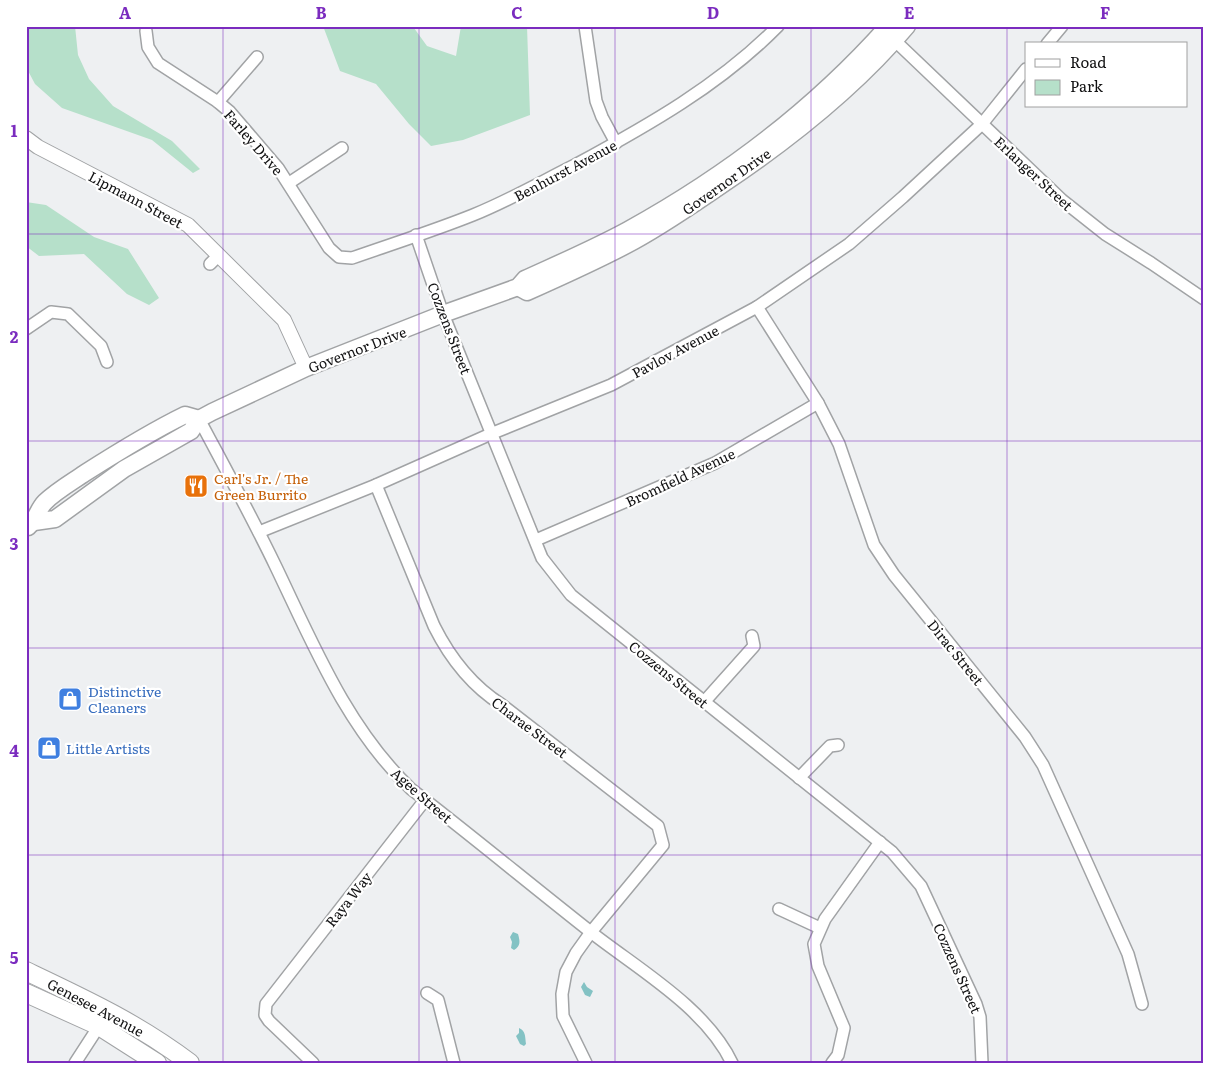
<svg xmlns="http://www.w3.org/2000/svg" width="1230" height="1089" font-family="Literata,serif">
<rect width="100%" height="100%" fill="#eef0f2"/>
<g fill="#b6e0ca">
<path d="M26,26H75L78,55L89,79L113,106L172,141L200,169L193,173L152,140L62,108L35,84L26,67Z"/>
<path d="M323,26H411L414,28L427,46L456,56L461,26H527L530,115L463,140L431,146L409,124L376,84L340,71Z"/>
<path d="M26,202L46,205L94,237L128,249L159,298L149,305L127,294L84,254L39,256L26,246Z"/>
</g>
<g fill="#83c2c4">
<path d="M513,932L518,934C520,941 521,946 514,950L511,948L512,942L510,937Z"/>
<path d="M584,982L587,987L593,991L590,997L585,995L581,987Z"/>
<path d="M519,1028C526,1031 525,1037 526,1044L524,1046L520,1044L516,1036L519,1033Z"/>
</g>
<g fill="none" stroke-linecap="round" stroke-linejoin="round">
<g stroke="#a1a3a5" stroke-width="14">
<g id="minor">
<path d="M585,26L596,101L602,117L616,143"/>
<path d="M146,31L148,47L158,63L218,102L230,112L278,168L329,248L339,257L352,258C392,244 433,231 473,215C508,201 541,182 575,165C647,126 720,85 778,26"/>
<path d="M890,36L1062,200L1105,234L1151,263L1204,299"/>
<path d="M1047,44L1062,26"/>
<path d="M218,102L257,57"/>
<path d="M289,183L342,148"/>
<path d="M416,235L443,314L542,558L571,595L892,852L921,886L976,1004L980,1017L982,1063"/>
<path d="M210,264L218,256"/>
<path d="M757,307L818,403L839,444L874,545L894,575L1025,737L1043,765L1128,954L1142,1004"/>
<path d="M26,329L51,312L68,314L101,346L107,362"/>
<path d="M199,419C225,468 252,517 276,567C313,644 347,728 411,789C472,836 531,885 592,933C638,969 706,1008 732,1063"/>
<path d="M376,485L434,626C450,658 472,686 502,705L658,826L663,845L591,932L576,953L566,972L562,994L563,1016L586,1063"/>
<path d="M259,532L376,485L493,433L611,385L757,307L849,244L903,197L982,124L1026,69"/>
<path d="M536,540L715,463L818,403"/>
<path d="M704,702L754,646L752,636"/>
<path d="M799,778L830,746L838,745"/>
<path d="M779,909L820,928"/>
<path d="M427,993L438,1000L454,1063"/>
<path d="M75,1063L99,1026"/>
<path d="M313,1063L269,1021L265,1015L266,1004L425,800"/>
<path d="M832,1063L838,1055L844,1028L818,966L814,944L825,919L880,842"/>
</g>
</g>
<g stroke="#a1a3a5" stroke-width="16">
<path id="tertiary" d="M26,138L38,147L188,225L284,320L306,368"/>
</g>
<g stroke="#a1a3a5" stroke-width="19">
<g id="secondary">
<path d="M518,287L527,292C563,276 599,260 634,241C665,224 694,204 723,184C790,139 855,88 907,26"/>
<path d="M34,522L55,519L124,469L191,431L199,419L212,412L306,368L443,314L518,287L525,279C560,263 595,248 628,230C724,177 815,108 888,26"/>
<path d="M28,527C36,520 38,509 45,502C56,491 72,482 85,473C118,452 150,432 185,415L199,419"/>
</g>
</g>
<g stroke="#a1a3a5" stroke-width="20">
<g id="primary">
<path d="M26,971C85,999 137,1023 190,1063"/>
<path d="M26,993L99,1026L157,1063"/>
</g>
</g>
<use href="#minor" stroke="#fff" stroke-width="11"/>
<use href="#tertiary" stroke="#fff" stroke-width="14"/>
<use href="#secondary" stroke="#fff" stroke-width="16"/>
<use href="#primary" stroke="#fff" stroke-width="18"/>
</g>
<path fill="none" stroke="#7b2cbf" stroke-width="1" stroke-opacity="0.55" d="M223,26V1063M419,26V1063M615,26V1063M811,26V1063M1007,26V1063M26,234H1204M26,441H1204M26,648H1204M26,855H1204"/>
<defs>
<g id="restaurant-square" transform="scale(1.25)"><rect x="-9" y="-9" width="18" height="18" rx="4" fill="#e8710a" stroke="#fff"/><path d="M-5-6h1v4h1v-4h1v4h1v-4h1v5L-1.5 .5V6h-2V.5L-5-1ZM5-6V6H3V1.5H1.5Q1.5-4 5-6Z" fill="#fff"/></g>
<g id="shop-square" transform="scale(1.25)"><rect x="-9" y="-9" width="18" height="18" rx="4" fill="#3f7fe0" stroke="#fff"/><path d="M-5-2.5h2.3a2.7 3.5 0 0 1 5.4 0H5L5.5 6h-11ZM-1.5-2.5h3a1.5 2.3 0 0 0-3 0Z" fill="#fff"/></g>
</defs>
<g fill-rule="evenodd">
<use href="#restaurant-square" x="196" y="486"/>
<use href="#shop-square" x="70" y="699"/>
<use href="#shop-square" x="49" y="748"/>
</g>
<g text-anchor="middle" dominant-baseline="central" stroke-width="4.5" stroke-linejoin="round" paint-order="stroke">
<g font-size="14" fill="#111112" stroke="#fff">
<text transform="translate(254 142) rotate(49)">Farley Drive</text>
<text transform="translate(565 170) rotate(-28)">Benhurst Avenue</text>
<text transform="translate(1034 173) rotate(43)">Erlanger Street</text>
<text transform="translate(726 181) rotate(-35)">Governor Drive</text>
<text transform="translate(136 199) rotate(28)">Lipmann Street</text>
<text transform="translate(450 328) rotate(69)">Cozzens Street</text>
<text transform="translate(357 349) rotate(-21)">Governor Drive</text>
<text transform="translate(675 351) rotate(-28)">Pavlov Avenue</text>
<text transform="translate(680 477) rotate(-25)">Bromfield Avenue</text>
<text transform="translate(956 652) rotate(51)">Dirac Street</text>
<text transform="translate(669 674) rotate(39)">Cozzens Street</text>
<text transform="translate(530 727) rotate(37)">Charae Street</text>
<text transform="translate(422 795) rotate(41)">Agee Street</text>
<text transform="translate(348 899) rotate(-52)">Raya Way</text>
<text transform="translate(958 968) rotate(66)">Cozzens Street</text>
<text transform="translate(96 1007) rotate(28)">Genesee Avenue</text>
</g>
<g font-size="14" fill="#c56008" stroke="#fff" text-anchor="start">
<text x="214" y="478">Carl's Jr. / The<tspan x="214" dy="16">Green Burrito</tspan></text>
</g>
<g font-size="14" fill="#366cbe" stroke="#fff" text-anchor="start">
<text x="88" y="691">Distinctive<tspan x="88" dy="16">Cleaners</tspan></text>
<text x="66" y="748">Little Artists</text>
</g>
</g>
<rect width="1230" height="1089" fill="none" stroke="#ffffff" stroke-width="55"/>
<rect x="1025" y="42" width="162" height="65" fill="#ffffff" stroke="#a0a0a0"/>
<rect x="1035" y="59" width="25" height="8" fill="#ffffff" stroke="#a0a0a0"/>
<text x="1070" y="68" font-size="15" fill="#111112">Road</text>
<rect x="1035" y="80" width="25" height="15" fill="#b6e0ca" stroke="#a0a0a0"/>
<text x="1070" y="92" font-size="15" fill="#111112">Park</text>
<rect x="28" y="28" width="1174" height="1034" fill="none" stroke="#7b2cbf" stroke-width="2"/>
<g font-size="16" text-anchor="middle" font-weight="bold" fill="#7b2cbf">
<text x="125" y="19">A</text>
<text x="321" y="19">B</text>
<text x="517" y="19">C</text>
<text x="713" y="19">D</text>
<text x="909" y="19">E</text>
<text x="1105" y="19">F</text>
<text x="14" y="137">1</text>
<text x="14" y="343">2</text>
<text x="14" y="550">3</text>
<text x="14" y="757">4</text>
<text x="14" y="964">5</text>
</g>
</svg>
